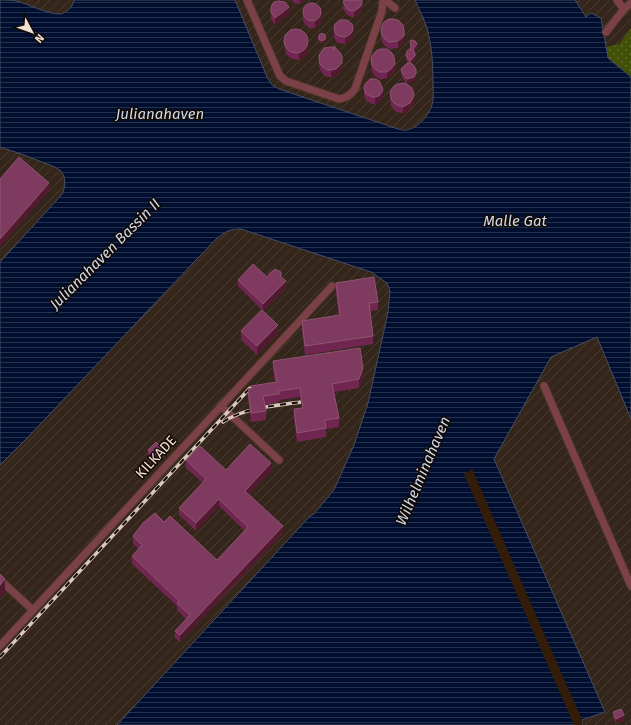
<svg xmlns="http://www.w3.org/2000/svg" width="631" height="725" font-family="'Fira Sans',sans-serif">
<defs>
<pattern id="industrial-furrows" width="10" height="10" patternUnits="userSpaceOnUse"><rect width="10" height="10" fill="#35261b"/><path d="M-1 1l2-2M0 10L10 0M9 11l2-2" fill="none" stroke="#493b30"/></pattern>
<pattern id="grass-dots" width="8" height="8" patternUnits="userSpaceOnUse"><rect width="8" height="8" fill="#425105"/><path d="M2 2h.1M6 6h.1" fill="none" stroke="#5e6a29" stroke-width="1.8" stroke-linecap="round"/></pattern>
<pattern id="water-rules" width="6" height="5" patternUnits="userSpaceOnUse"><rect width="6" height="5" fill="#000f30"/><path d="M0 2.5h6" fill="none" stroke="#26324d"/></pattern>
</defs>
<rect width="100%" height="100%" fill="#331d08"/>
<g fill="url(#industrial-furrows)">
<path d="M12,0H74V4L65,13L60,14L52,13Z"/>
<path d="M234,0H415L427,26L431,45L433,62V89L432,105L427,115L423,120L410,129H398L279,89L272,85L267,77Z"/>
<path d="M575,0H631V77L608,58L587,17Z"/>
<path d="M0,147L24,155L55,167L61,171L64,176L65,184L63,193L56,201L0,262Z"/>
<path d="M232,229H241L256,233L371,272L387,283L390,291L388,312L368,403L354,445L340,478L334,490L314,514L310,516L117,725H0V465L215,240L224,232Z"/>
<path d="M597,336L631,419V725H582V720L605,711L494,459L551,357Z"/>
</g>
<path fill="url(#grass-dots)" d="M631,28V76L608,58L606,47L619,44Z"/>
<path fill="url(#water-rules)" stroke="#484e62" d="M0,0C5,0 11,0 16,1C28,4 48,14 59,14C66,14 73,7 74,0H235L267,77L272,85L279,89L398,129C401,130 406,131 410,129C420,126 429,115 432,105C434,98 433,90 433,83C433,64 432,47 427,28C424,19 419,9 415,0H575L586,17L591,13L601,18L608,58L631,77V419L597,337L551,357L494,459L605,712L582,720V725H117L310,516L314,514L334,490L354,445L368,403L388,312L390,291L387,283L371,272L241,229C228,229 225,232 215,240L29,436L0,465V262L56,201L63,193L65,184L64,176L61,171L55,167L24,155L0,147Z"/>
<path fill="#331d08" d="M472,469L582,720V725H574L464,474Z"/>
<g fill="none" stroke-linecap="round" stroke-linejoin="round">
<g stroke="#4e3825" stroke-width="9">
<g id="minor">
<path d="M247,0L280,76L286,81L339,99C346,98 351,95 355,89L382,11L383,0"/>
<path d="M385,0L395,8"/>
<path d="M617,0L624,9"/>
<path d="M606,32L624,9L631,3"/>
<path d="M544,386L631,586"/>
<path d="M221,406L279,460"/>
<path d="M0,580L33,610"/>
<path d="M0,646L332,286"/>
</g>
</g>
<use href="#minor" stroke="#7b4048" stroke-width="7"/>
<g stroke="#d9c8bb" stroke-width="3.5">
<g id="rail">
<path d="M223,422C246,407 274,406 301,402"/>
<path d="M0,657L250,388"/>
</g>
</g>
<use href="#rail" stroke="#130903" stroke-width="2" stroke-dasharray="6" stroke-linecap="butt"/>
</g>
<g fill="#712651">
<path d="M292,0H305L303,2L300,4L294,3Z"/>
<path d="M344,0H362V10L360,14L354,17H351L347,15L343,9Z"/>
<path d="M271,9L289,14L275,25L271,19Z"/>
<path d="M303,13L321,22L319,25L315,28H309L304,23L303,20Z"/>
<path d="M334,30L353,36L352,39L349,42L345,44L339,43L336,41L334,37Z"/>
<path d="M381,31L404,37V42L398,48L389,49L385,46L382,42L381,38Z"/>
<path d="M318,38L326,39L325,42L322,43L320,42L318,40Z"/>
<path d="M410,41L417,48L414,51L415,54V60L411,64L416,69V78L414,81L407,83L402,78L401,69L409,63L406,60V56L411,49Z"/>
<path d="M285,42L308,51L307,54L303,58L299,60L293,59L289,57L286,54L285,49Z"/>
<path d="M319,58L342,65V69L339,73L336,76L331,77H327L323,74L320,70L319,65Z"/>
<path d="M371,60L395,71L391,76L387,78L383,79H379L374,75L372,72Z"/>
<path d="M364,88L383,97L379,103L375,104H372L366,101L364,95Z"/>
<path d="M390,92L414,103L410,110L403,113L397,112L394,110L391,106Z"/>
<path d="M267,277H281L286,288L263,311L278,334L257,355L241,340V331L262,310L238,286V280Z"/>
<path d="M336,283L378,302V310L370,311L373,336V344L305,355L302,330V321L339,316L336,292Z"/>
<path d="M273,361L363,376L359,388L334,392L339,418V427L326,429V437L297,442L294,418V409L302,408L300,397L279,400V402L265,405L266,411V420L251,422L248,398V389L275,382L273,370Z"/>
<path d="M148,450L162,452L154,461L148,455Z"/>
<path d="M186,460L226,470L271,471L249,494L283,533L180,642L175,638V631L186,619L177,610V606L132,564V556L139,549L133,544V536L164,522L217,560L245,531L219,506L196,531L179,515V508L203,483L186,468Z"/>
<path d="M613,712L624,720L616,723L613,717Z"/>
</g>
<g fill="#521a2e">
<path d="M300,0H305L303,2L300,4Z"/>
<path d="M362,4V10L360,14L354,17V11Z"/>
<path d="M289,7V14L275,25V18Z"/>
<path d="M321,15V22L319,25L315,28V21Z"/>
<path d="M353,29V36L352,39L349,42L345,44V37Z"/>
<path d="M404,30V42L398,48V41Z"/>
<path d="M326,37L325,42L322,43V41Z"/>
<path d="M308,44V51L307,54L303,58L299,60V53Z"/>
<path d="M417,44V48L413,53V49Z"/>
<path d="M415,56V60L410,64V61Z"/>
<path d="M342,58V69L339,73L336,76L331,77V70Z"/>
<path d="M395,64V71L391,76L387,78V72Z"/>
<path d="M416,73V78L414,81L407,83V79Z"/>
<path d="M383,90V97L379,103L375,104V97Z"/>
<path d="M414,96V103L410,110L403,113V107Z"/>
<path d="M49,183V191L0,247V239Z"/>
<path d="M286,281V288L263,311V304Z"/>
<path d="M278,325V334L257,355V346Z"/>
<path d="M363,368V376L359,388V379Z"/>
<path d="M162,448V452L154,461V456Z"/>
<path d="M271,463V471L245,498V491Z"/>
<path d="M219,499V506L196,531V523Z"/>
<path d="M283,526V533L180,642V635Z"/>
<path d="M5,579V592L0,598V585Z"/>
<path d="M624,715V720L616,723V719Z"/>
</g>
<g fill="#7e3a5f" stroke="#905472">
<path d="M344,0H362V4L360,7L354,11H351L347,9L343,2Z"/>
<path d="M278,1L285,2L289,7L275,18L271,12V9L272,5L274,2Z"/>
<circle cx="312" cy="12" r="9"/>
<path d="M389,19H393L398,20L403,25L404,30V36L398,41L389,42L385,39L382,35L381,31L382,26L384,22Z"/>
<path d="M340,20H347L352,24L353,29L352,32L349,35L345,37L339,36L336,34L334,30L335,24Z"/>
<circle cx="296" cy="41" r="12"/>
<circle cx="322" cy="37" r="3.5"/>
<path d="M413,40L415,41L417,44L413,49L415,54V56L410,61L406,56L407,51L411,48L410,41Z"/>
<path d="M334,46L341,54L342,58V63L336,69L331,70H327L323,67L320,64L319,58V55L324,48L331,47H333L334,50Z"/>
<path d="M380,49H387L392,53L394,57L395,64L391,69L387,72H379L374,68L372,65L371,60L372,56L376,51Z"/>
<path d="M410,62L414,66L416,69V73L414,77L407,79L402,73L401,69L405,65Z"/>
<path d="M370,79H376L380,82L383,90L379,96L375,97H372L366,94L364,88L365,84Z"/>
<path d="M405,83L411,87L413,91L414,96L410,103L403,107L397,105L394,103L391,99L390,92L394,86L398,84Z"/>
<path d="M19,157L49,183L0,239V179Z"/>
<path d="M253,264L267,277L270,273L275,269L281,272V277L286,281L263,304L238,280Z"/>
<path d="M374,277L378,302L369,303L373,336L305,346L302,321L340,315L336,283Z"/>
<path d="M262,310L278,325L257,346L241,331Z"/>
<path d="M360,348L363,368L359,379L332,384L339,418L325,420L326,428L297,433L294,409L303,408L300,388L279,391V394L263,396L266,411L251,413L248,389L252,388L251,386L277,382L273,361Z"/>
<path d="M156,442L162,448L154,456L148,450Z"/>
<path d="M250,444L271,463L245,491L283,526L180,635L175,631L190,615L177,603L179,601L132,556L142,545L133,536L143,523L155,513L164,522L170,516L217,560L248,527L219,499L196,523L179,508L206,479L186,460L200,446L226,470Z"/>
<path d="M0,574L5,579L0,585Z"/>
<path d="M621,709L624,715L616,719L613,712Z"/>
</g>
<g text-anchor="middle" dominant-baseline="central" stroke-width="3" stroke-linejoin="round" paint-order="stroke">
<g font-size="14" fill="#f1e1d5" stroke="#130903">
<text transform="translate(156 457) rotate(-47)">KILKADE</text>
</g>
<g font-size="15" font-style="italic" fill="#cddaed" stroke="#130903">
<text x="160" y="114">Julianahaven</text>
<text x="515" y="221">Malle Gat</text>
<text transform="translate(105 254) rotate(-45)">Julianahaven Bassin II</text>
<text transform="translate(423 471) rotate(-67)">Wilhelminahaven</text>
</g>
</g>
<g transform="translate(32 32) rotate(131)" stroke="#130903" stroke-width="3" paint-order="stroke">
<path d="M0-3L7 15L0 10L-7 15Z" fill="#f1e1d5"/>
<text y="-6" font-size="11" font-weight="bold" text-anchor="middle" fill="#f1e1d5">N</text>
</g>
</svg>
